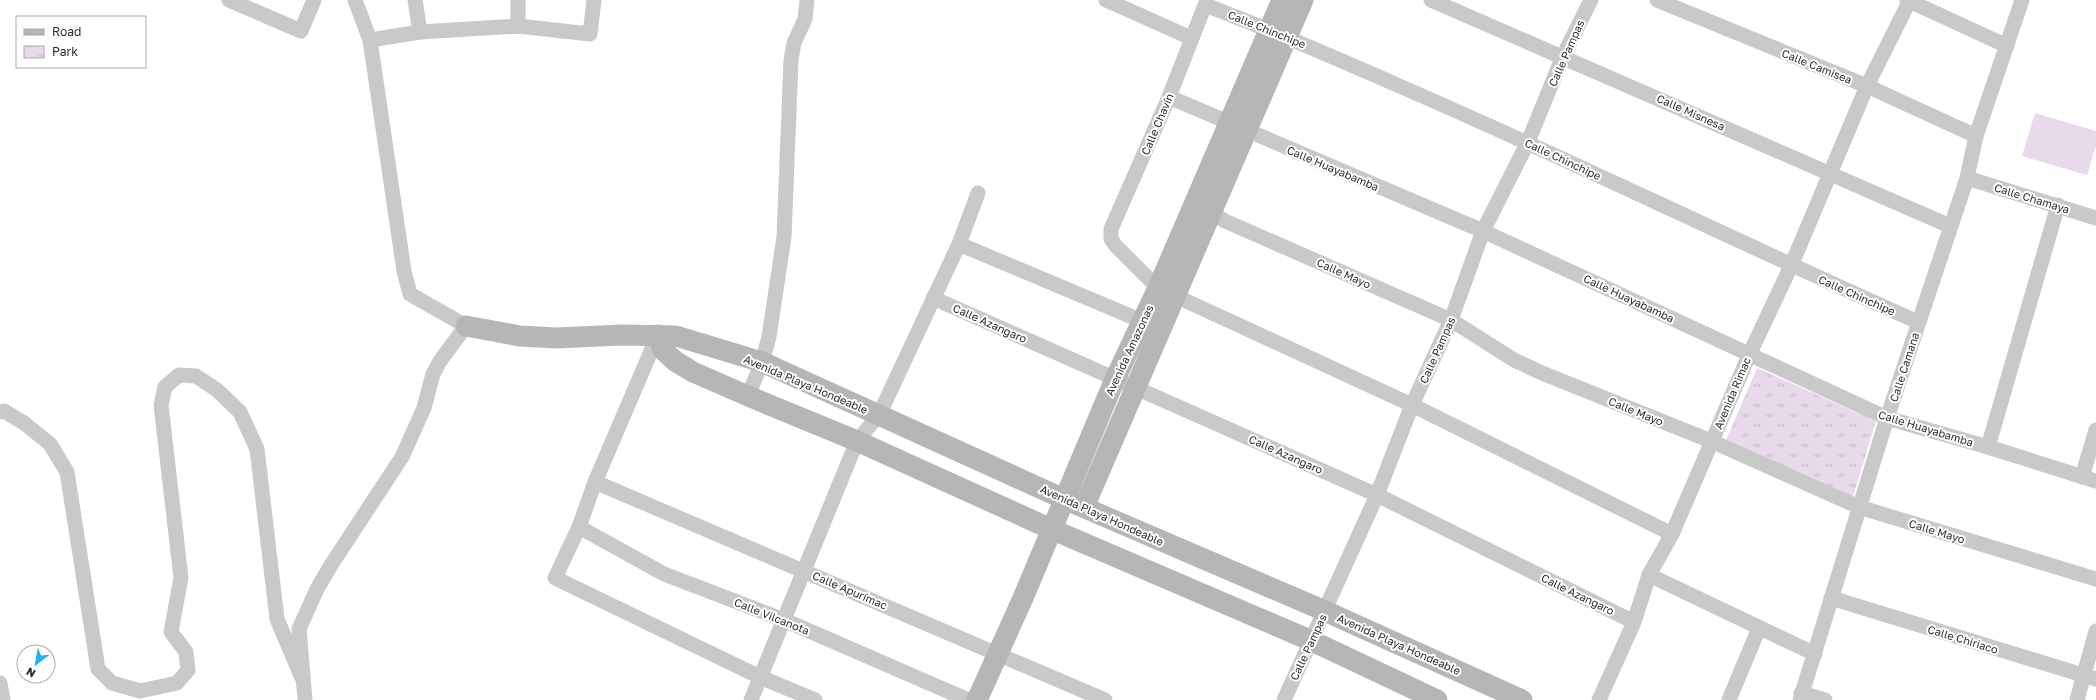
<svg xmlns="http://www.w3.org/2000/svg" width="2096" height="700" font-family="'Golos Text',sans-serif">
<defs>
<pattern id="park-tufts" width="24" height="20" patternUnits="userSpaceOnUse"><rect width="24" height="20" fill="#e8d9eb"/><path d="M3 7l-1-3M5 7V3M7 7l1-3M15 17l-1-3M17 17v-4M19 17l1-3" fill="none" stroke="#c7baca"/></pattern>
</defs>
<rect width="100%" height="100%" fill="#fff"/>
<path fill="#e8d9eb" d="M2035,113L2096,131V146L2087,175L2022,156Z"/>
<path fill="url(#park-tufts)" d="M1757,368L1876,421L1852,500L1726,440Z"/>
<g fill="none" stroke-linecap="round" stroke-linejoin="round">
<g stroke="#c9c9c9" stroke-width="15">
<path d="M229,0L301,31L314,0"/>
<path d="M415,0L420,32"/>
<path d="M1106,0L1191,38"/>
<path d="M1207,0L1169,97L1111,229V239L1116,246L1158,288L1412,405L1672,534"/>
<path d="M1431,0L1950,226"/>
<path d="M1657,0L1867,86L1976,136"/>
<path d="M1907,0L2007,46"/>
<path d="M1205,5C1272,30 1338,59 1404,88C1577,163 1746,246 1918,322"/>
<path d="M518,26V0"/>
<path d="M370,40L420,32L518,26L590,34L594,0"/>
<path d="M1169,97L1483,231L1887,418L1988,447L2096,481"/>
<path d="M1967,178L2096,218"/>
<path d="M1203,208L1225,221L1451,320L1514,360L1542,373L1711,441L1859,507L2096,579"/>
<path d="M959,244L1142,321"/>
<path d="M933,298L1377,495L1634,622"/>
<path d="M658,335L595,482L579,527L555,578L760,677L815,700"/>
<path d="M748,396L762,362L769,337L784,237L791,60L794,43L805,19L807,0"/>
<path d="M0,412L4,411L24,423L50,444L67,472L98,669L112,683L140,691L177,683L188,670L186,652L171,632L181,578L161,405L165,387L179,375L196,376L217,390L240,412L257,449L277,619L302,678"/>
<path d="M1988,447L2058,205"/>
<path d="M2082,477L2096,430"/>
<path d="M595,482L1105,700"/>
<path d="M579,527L664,574L784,620L968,700"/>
<path d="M1649,575L1815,654"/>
<path d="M1831,598L2096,679"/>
<path d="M0,683L3,700"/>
<path d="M1801,693L1825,700"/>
<path d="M305,700L299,629L317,589L331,565L402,457L424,408L433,374L440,361L466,326L410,294L404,271L370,40L355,0"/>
<path d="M751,700L857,441L879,415L959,244L978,193"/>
<path d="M1284,700L1377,495L1412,405L1451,320L1483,231L1528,142L1563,56L1591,0"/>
<path d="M1599,700L1634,622L1649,575L1672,534L1750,353L1791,266L1867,86L1910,0"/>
<path d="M1729,700L1759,628"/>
<path d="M1800,700L1887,418L1967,178L1976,136L2022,0"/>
<path d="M2077,700L2096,631"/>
</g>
<g stroke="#b6b6b6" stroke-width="21">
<path d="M466,326L520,336L556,338L622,335L676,336L762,362L1064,499L1325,611L1522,700"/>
<path d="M658,335L663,350L675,361L693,372L748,396L857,441L1051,529L1312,641L1437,700"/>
<path d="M1084,507L1303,0"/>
<path d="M977,700L1023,598L1115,379L1158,288L1282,0"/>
</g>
</g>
<g text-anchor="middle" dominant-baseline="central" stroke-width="4" stroke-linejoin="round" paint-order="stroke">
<g font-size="11" fill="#2c2c2c" stroke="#fff">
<text transform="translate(1267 29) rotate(22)">Calle Chinchipe</text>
<text transform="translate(1566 53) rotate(-66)">Calle Pampas</text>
<text transform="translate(1817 66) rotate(22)">Calle Camisea</text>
<text transform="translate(1691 112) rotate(24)">Calle Misnesa</text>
<text transform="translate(1157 124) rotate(-67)">Calle Chavín</text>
<text transform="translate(1563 159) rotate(25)">Calle Chinchipe</text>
<text transform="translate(1333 168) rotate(23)">Calle Huayabamba</text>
<text transform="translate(2032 198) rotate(17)">Calle Chamaya</text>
<text transform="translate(1344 273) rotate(24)">Calle Mayo</text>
<text transform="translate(1857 295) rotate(24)">Calle Chinchipe</text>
<text transform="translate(1629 298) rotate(25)">Calle Huayabamba</text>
<text transform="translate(990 323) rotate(24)">Calle Azangaro</text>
<text transform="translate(1129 350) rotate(-65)">Avenida Amazonas</text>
<text transform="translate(1437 350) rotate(-66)">Calle Pampas</text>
<text transform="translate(1904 367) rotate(-72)">Calle Camana</text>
<text transform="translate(806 384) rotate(23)">Avenida Playa Hondeable</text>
<text transform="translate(1732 393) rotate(-67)">Avenida Rimac</text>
<text transform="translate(1636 411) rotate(22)">Calle Mayo</text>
<text transform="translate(1926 428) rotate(17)">Calle Huayabamba</text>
<text transform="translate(1286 454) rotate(24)">Calle Azangaro</text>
<text transform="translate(1102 515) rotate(24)">Avenida Playa Hondeable</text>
<text transform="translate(1937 531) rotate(17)">Calle Mayo</text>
<text transform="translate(850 590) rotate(23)">Calle Apurímac</text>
<text transform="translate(1578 594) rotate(26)">Calle Azangaro</text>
<text transform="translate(772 616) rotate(22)">Calle Vilcanota</text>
<text transform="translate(1963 639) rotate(17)">Calle Chiriaco</text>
<text transform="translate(1399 644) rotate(24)">Avenida Playa Hondeable</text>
<text transform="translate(1308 647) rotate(-65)">Calle Pampas</text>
</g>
</g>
<rect x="16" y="16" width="130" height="52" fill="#ffffff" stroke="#ababab"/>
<rect x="24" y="29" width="20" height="6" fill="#b6b6b6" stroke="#ababab"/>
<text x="52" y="36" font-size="12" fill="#2c2c2c">Road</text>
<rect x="24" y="46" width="20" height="12" fill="url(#park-tufts)" stroke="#ababab"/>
<text x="52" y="56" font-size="12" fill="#2c2c2c">Park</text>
<g transform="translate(36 664) rotate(211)"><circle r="19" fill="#ffffff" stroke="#ababab"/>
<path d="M0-3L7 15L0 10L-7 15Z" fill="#22b5f0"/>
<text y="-6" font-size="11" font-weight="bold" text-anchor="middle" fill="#2c2c2c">N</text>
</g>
</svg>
